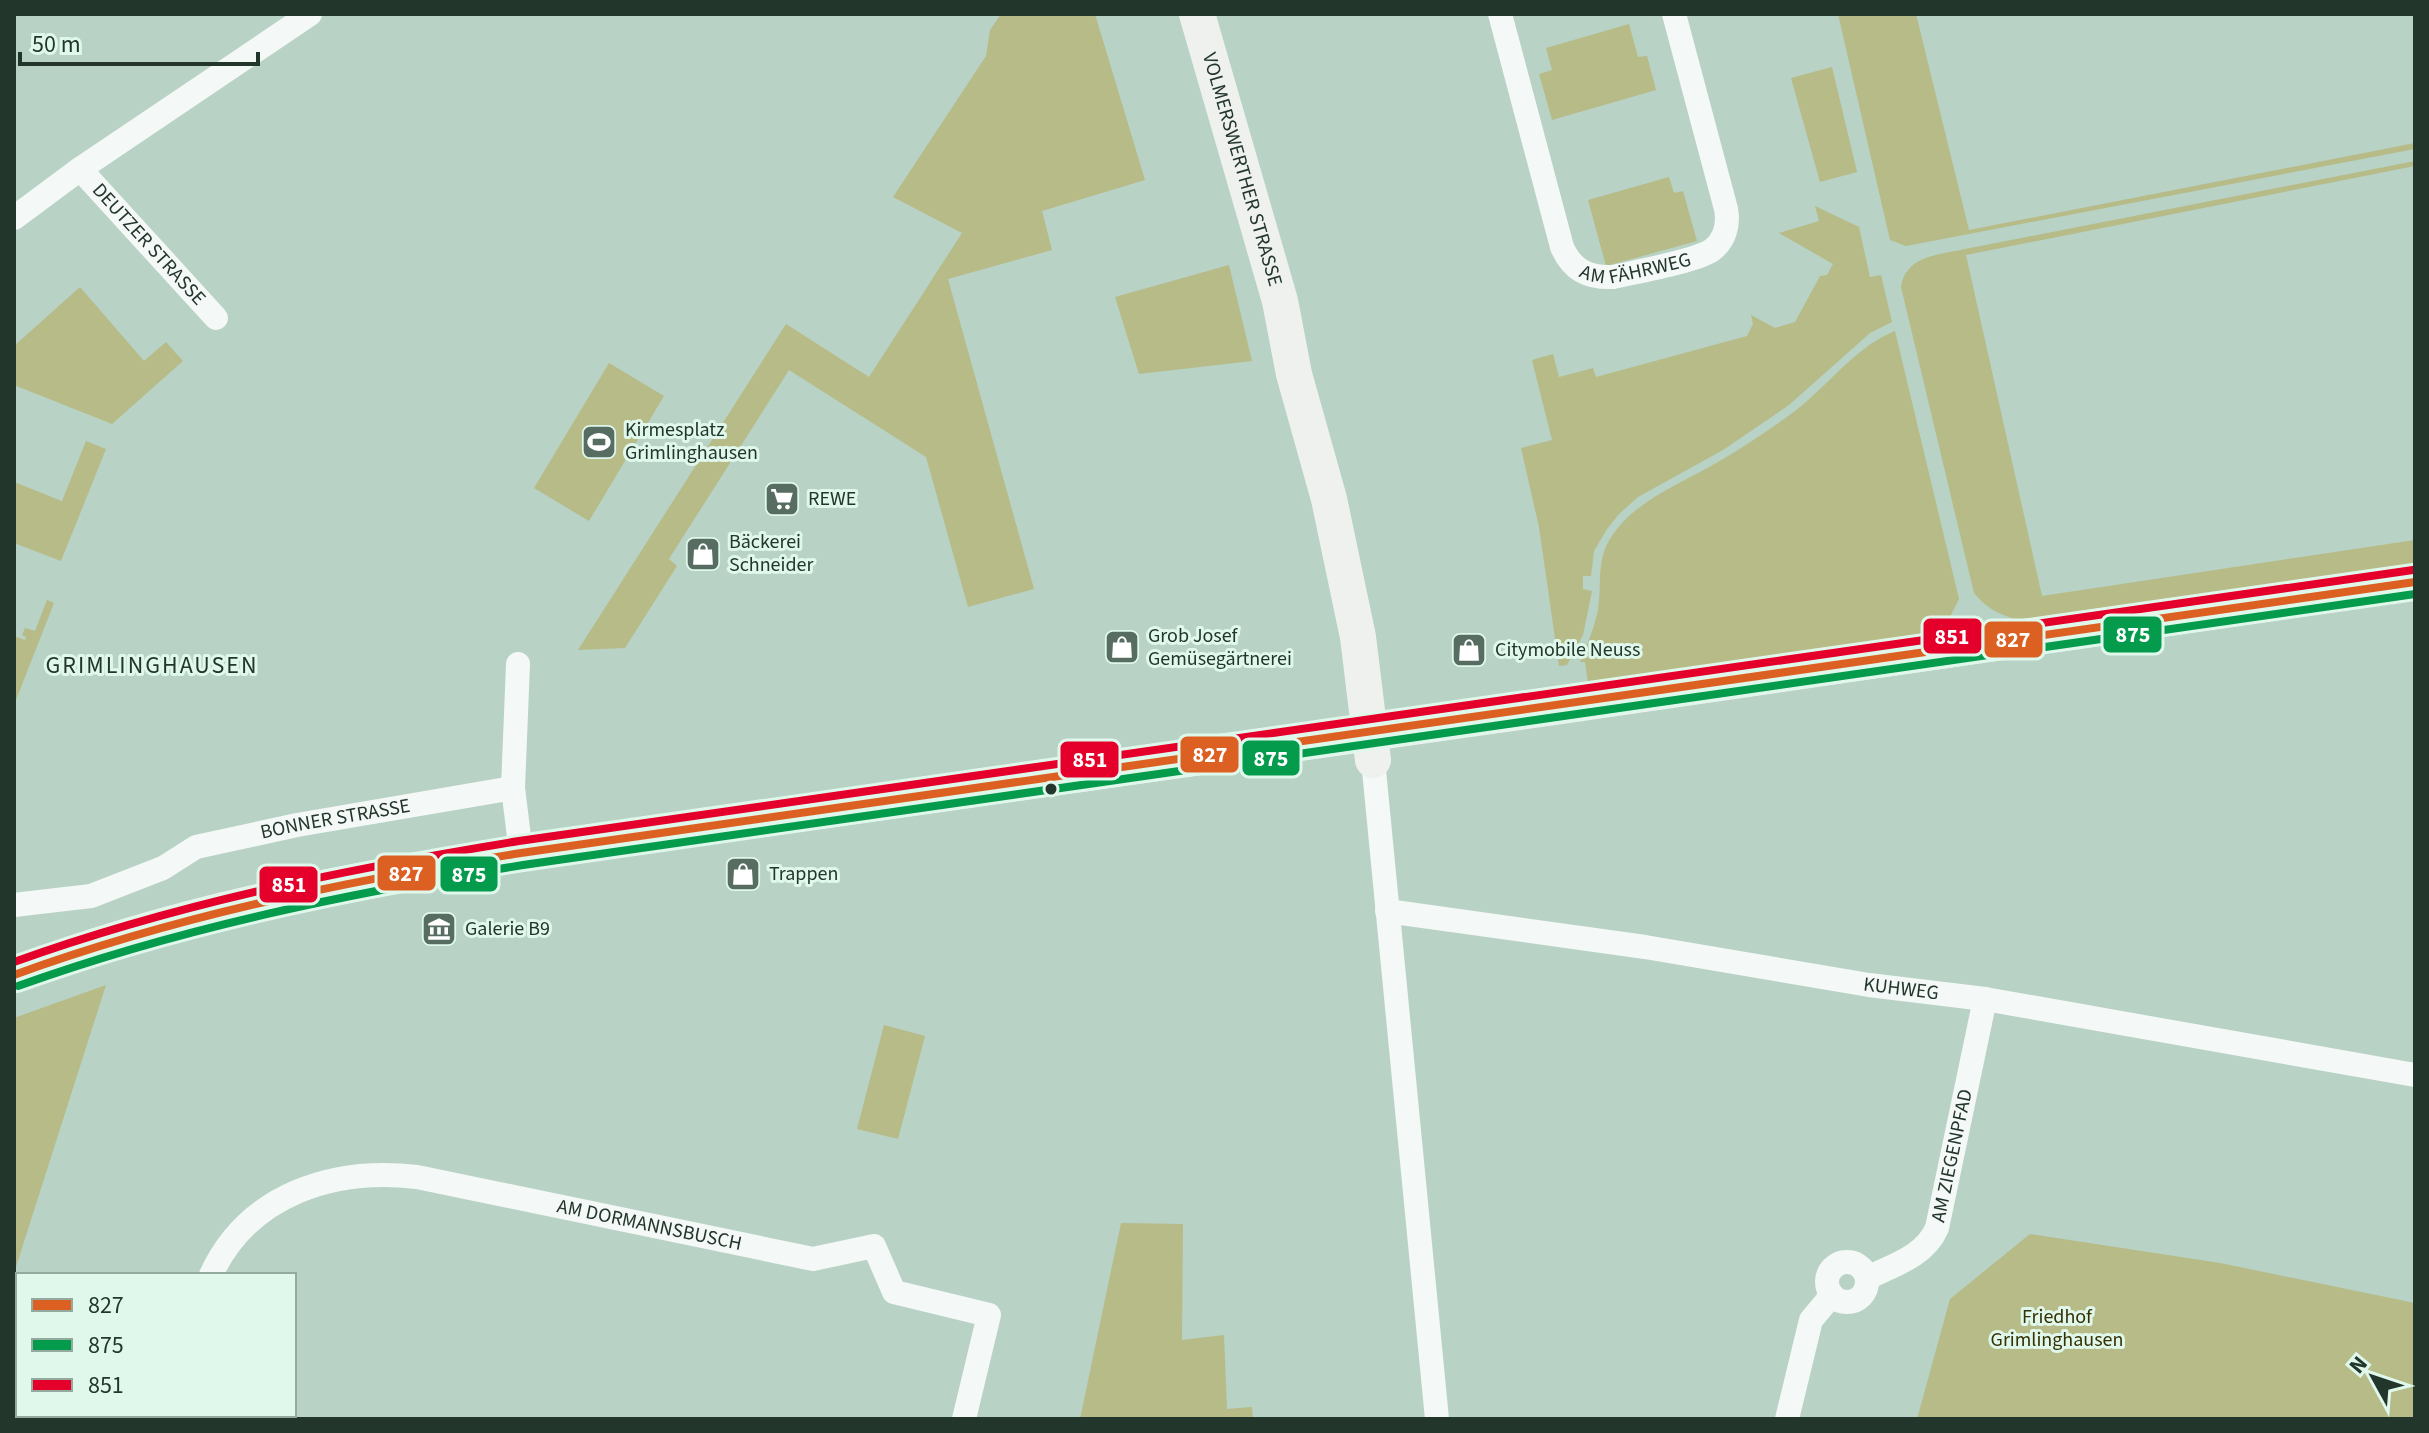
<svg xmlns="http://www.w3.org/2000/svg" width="2429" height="1433" font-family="'Source Sans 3',sans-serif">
<rect width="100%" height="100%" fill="#b8d2c5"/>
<g fill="#b6bb87">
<path d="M1001,14H1095L1145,180L1042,211L1052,250L948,279L1034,589L968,607L926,457L789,370L669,559L677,566L625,648L578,650L786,324L869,377L962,233L893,197L986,56L990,30Z"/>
<path d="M1838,14H1916L1969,230L2415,143V149L1906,246L1890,240Z"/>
<path d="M1629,24L1638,57L1647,56L1656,90L1552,120L1539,74L1552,70L1546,48Z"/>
<path d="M1832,67L1857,172L1820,182L1791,78Z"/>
<path d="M2415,161V166L1966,255L2042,596L2415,540V565L2022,621C2001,615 1988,610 1974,593L1901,287C1906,255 1939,255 1965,249Z"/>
<path d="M1669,177L1674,193L1683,191L1697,241L1606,266L1588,200Z"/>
<path d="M1815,206L1859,227L1870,277L1881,275L1892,322L1870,333L1789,405L1723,450L1638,497L1619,514L1607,529L1594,551L1591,576H1583V589L1592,591L1583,635L1567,665L1559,666L1539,527L1521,448L1552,440L1532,360L1553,354L1559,377L1593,368L1596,377L1747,336L1753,324L1751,315L1775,328L1795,322L1820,276L1827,275L1833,264L1779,233L1819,221Z"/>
<path d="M1229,265L1252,361L1139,374L1115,297Z"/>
<path d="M80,287L144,361L166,342L183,361L112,424L14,385V346Z"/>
<path d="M1895,331L1959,599L1950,617L1919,635L1588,683L1585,662H1580C1587,645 1594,629 1598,610C1602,586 1596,561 1610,539C1634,500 1681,484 1718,462C1745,446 1771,429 1795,411C1829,385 1855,347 1895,331Z"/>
<path d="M609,363L664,396L589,521L534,488Z"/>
<path d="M86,441L106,449L61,561L14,543V482L62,501Z"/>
<path d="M47,600L54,603L16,700L14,699V636L25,640L26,637L22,635L25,628L35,631Z"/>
<path d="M106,985L14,1273V1018Z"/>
<path d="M884,1025L925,1036L898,1139L857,1129Z"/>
<path d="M1121,1223L1183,1224L1182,1340L1224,1335L1227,1409L1252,1407L1253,1419H1080Z"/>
<path d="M2030,1234L2220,1263L2415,1303V1419H1917L1950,1299Z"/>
</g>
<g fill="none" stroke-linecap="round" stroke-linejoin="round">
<g stroke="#f4f8f6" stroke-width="24">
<path id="s1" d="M1500,14L1562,247C1572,270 1588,278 1613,277C1634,272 1697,261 1712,250C1725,240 1729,224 1726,209L1674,14"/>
<path id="s2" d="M80,169L216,318"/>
<path d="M14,218L80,169L310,14"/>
<path d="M518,664L513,788L521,853"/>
<path d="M1373,760L1437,1419"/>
<path id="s3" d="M14,905L91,896L163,868L196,847L297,825L513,788"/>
<path id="s4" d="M1387,911L1645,947L1869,985L1985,999L2415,1075"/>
<circle cx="1847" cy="1282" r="20"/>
<path id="s5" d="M211,1275C248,1194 334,1167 417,1177L813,1259L874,1246L894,1292L989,1315L964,1419"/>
<path id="s6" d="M1867,1278C1894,1265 1925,1256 1937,1228L1985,999"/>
<path d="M166,1419L167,1415"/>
<path d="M1787,1419L1811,1320L1832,1295"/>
</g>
<g stroke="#eff1ee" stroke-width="36">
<path id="s7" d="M1197,14L1280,301L1294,374L1329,499L1358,637L1373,760"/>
<path d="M14,975C178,911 348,881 521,853L1548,708L2415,582"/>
</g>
<g stroke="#e0f8eb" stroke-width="14">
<path id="bus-1" d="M14,975C179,915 348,881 521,853L2415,582"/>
</g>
<g stroke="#e0f8eb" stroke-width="14">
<path id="bus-2" d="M18,986C182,927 351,893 523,865L2415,594"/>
</g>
<g stroke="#e0f8eb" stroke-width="14">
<path id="bus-3" d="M14,962C178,903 347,869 519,841L2413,570"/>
</g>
<use href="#bus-1" stroke="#dd6023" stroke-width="8"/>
<use href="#bus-2" stroke="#049b4d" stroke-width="8"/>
<use href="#bus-3" stroke="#e4002b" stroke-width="8"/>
</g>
<defs>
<g id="stadium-square" transform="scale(1.8)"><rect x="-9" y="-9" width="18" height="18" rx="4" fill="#576d62" stroke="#e0f8eb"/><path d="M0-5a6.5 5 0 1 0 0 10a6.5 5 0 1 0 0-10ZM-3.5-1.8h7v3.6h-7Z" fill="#fff"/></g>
<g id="supermarket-square" transform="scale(1.8)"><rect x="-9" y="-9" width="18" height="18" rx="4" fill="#576d62" stroke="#e0f8eb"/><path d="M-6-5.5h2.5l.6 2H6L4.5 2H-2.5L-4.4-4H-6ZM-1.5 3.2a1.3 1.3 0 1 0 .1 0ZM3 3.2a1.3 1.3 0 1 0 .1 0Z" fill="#fff"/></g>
<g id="shop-square" transform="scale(1.8)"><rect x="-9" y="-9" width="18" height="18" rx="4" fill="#576d62" stroke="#e0f8eb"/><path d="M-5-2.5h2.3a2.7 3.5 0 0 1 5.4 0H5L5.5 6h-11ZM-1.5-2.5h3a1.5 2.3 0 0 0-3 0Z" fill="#fff"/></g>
<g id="museum-square" transform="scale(1.8)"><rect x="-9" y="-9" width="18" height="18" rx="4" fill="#576d62" stroke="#e0f8eb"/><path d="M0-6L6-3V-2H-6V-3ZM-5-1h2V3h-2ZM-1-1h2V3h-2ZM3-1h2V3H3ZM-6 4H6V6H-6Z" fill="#fff"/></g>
</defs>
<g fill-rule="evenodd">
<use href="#stadium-square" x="599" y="442"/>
<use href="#supermarket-square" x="782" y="499"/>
<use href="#shop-square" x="703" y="554"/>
<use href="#shop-square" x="1122" y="647"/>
<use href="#shop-square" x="1469" y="650"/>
<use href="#shop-square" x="743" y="874"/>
<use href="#museum-square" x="439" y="929"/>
</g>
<circle fill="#23362c" stroke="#e0f8eb" stroke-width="3" cx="1051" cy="789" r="7"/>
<g text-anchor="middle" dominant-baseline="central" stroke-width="6" stroke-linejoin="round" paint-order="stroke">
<g font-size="20" fill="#23362c" stroke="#e0f8eb">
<text stroke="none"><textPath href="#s7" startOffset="162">VOLMERSWERTHER STRASSE</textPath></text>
<text stroke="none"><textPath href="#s2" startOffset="102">DEUTZER STRASSE</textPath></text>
<text stroke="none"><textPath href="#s1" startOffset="328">AM FÄHRWEG</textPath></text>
<text stroke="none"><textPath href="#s3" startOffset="336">BONNER STRASSE</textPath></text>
<text stroke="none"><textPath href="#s4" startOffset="520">KUHWEG</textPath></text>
<text stroke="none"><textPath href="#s6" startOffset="162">AM ZIEGENPFAD</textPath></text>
<text stroke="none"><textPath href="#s5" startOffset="482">AM DORMANNSBUSCH</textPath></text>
</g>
<g font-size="20" fill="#23362c" stroke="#e0f8eb" text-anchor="start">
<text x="625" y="430">Kirmesplatz<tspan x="625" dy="23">Grimlinghausen</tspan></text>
<text x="808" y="499">REWE</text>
<text x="729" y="542">Bäckerei<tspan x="729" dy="23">Schneider</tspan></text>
<text x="1148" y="636">Grob Josef<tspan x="1148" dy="23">Gemüsegärtnerei</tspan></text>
<text x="1495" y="650">Citymobile Neuss</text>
<text x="769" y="874">Trappen</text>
<text x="465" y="929">Galerie B9</text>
</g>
<g font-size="20" fill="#363003" stroke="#e0f8eb">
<text x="2057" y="1317">Friedhof<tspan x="2057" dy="23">Grimlinghausen</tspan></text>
</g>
<g font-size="24" letter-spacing="2" fill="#23362c" stroke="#e0f8eb">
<text x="152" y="665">GRIMLINGHAUSEN</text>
</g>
</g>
<g stroke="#e0f8eb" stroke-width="3">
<rect x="2102" y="615" width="61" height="39" rx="8" fill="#049b4d"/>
<rect x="1922" y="617" width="61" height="38" rx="8" fill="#e4002b"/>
<rect x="1983" y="620" width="61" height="39" rx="8" fill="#dd6023"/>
<rect x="1179" y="735" width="61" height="39" rx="8" fill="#dd6023"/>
<rect x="1241" y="739" width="60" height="38" rx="8" fill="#049b4d"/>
<rect x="1059" y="740" width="61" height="39" rx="8" fill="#e4002b"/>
<rect x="376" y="854" width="61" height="38" rx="8" fill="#dd6023"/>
<rect x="439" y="855" width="60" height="38" rx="8" fill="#049b4d"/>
<rect x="258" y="865" width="61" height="39" rx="8" fill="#e4002b"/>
</g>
<g font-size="22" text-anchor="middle" font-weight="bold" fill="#fff">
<text x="2133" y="642">875</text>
<text x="1952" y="644">851</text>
<text x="2013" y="647">827</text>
<text x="1210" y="762">827</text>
<text x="1271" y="766">875</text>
<text x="1090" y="767">851</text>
<text x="406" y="881">827</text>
<text x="469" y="882">875</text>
<text x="289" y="892">851</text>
</g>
<rect width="2429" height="1433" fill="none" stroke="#23362c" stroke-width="32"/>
<rect x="16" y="1273" width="280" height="144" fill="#e0f8eb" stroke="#94aa9f" stroke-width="2"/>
<rect x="32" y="1299" width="40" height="12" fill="#dd6023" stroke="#94aa9f" stroke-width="2"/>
<text x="88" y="1313" font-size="24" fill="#23362c">827</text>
<rect x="32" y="1339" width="40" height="12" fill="#049b4d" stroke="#94aa9f" stroke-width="2"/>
<text x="88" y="1353" font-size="24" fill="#23362c">875</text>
<rect x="32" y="1379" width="40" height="12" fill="#e4002b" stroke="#94aa9f" stroke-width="2"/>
<text x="88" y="1393" font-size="24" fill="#23362c">851</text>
<g transform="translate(2373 1377) rotate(310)" stroke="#e0f8eb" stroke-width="6" paint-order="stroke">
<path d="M0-6L14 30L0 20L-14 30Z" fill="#23362c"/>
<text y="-12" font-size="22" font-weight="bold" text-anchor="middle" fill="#23362c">N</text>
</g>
<path d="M20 52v12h238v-12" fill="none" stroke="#23362c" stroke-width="4"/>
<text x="32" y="52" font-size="24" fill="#23362c" stroke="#e0f8eb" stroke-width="6" paint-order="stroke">50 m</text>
</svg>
